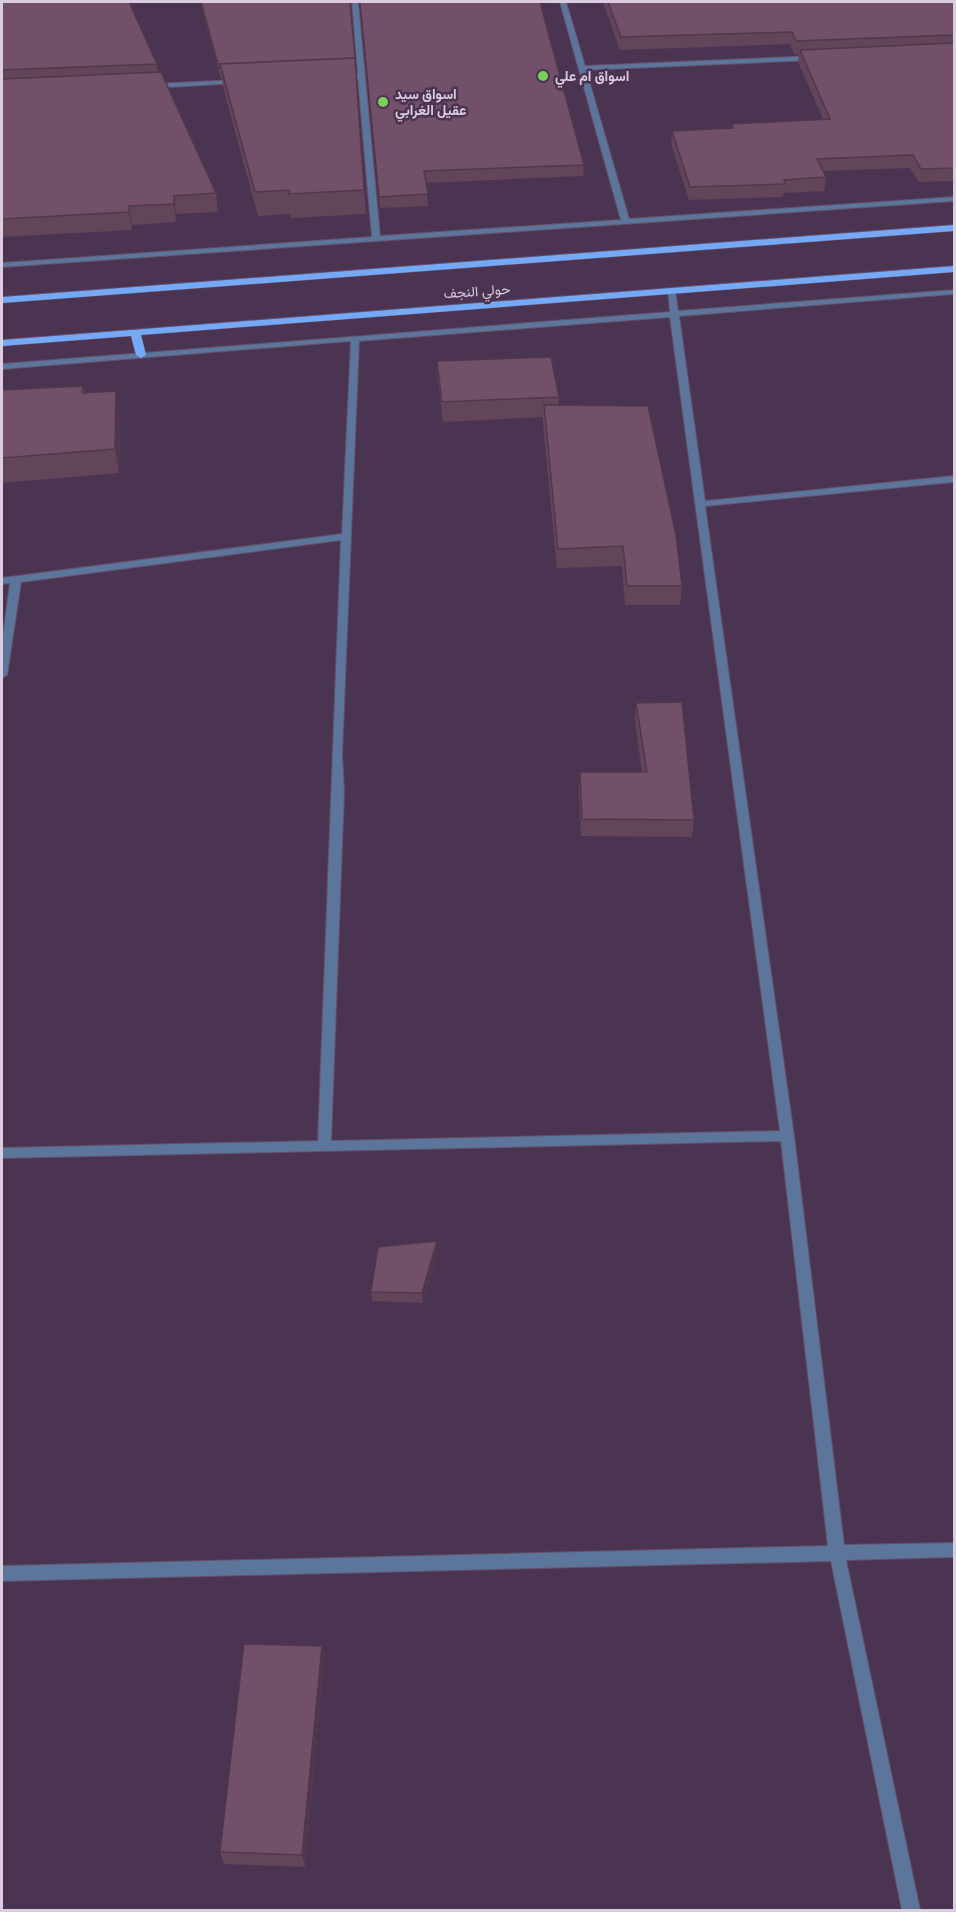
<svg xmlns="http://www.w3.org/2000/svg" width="956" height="1912" font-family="'Public Sans',Vazirmatn,sans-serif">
<rect width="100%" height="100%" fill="#4b3452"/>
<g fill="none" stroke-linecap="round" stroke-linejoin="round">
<g stroke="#65506b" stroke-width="2">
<g id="minor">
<path d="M352,2H358L380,236L621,220L560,2H566L585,66L814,56L817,58L814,60L586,70L629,219L954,197V201L2,267V263L372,237L358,79L341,80L337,78L341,76L358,75Z"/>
<path d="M237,80L241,82L239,83L153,88L149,86L153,84Z"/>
<path d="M668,289L675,291L678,311L954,290V294L679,316L705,501L954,476V482L705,506L794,1136L844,1545L954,1543V1557L846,1560L920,1910H902L831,1561L2,1581V1566L828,1546L781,1141L2,1158V1148L318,1141L341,540L21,582L7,675L2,678V643L10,583L2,584V578L342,534L351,341L2,369V364L670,312ZM670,317L780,1131L331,1141L344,791L342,754L359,341Z"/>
</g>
</g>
<g stroke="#65506b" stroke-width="1">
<g id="primary">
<path d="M954,225V231L2,303V297Z"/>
<path d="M954,266V272L141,335L146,355L141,358L136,355L131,336L2,346V340Z"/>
</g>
</g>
<use href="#minor" fill="#5b759b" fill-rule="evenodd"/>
<use href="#primary" fill="#75a9f6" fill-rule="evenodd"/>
</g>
<g fill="#63455a">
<path d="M2,2L157,64L158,72L216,193L218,212L176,214V222L132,225V230L2,237Z"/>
<path d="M200,2H353H350L366,214L291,218V214L258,216L223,87L222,78L221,79Z"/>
<path d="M360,2H540L584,165L583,176L426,183L428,206L380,208Z"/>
<path d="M603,2H954V181L919,182L910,168L823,171L826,177L824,191L784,193L783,197L689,200L671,144L672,131L732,128V124L823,119L798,62L799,54H794L790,44L620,50Z"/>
<path d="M437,361L559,397L558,405L682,586L680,605H625L622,566L557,568L543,424V417L443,422L438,381Z"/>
<path d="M83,386L85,393L116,391L120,416L119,473L2,483V390Z"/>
<path d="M636,703L694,820L692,837L581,836L579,790L580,772H642L635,721Z"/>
<path d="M438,1251L423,1303L372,1301L371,1292Z"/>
<path d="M322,1646L324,1661L305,1867L224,1864L220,1852Z"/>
</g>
<g fill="#50384a">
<path d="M174,196L176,214V222L174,204Z"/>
<path d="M129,206L132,225V230L129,212Z"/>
<path d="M116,391L120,416L119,473L115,449Z"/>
<path d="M437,1241L438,1251L423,1303L422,1293Z"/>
<path d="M322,1646L324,1661L305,1867L302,1855Z"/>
</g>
<g fill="#735069" stroke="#50384a" stroke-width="1.5">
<path d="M2,2H129L157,64L2,70Z"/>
<path d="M201,2H350L355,58L220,64L221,67L219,68Z"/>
<path d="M360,2H540L584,165L424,171L428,194L379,197Z"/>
<path d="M608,2H954V35L796,41L792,32L621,37Z"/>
<path d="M954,43V168L921,169L913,155L817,159L826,177L784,180L785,184L690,187L672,131L733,128L732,124L830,119L800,50Z"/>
<path d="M355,58L364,190L289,194V190L255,192L220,64Z"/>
<path d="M161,72L216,193L174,196V204L129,206V212L2,219V79Z"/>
<path d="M551,357L559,397L442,402L437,361Z"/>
<path d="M83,386L82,393L116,391L115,449L2,458V390Z"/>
<path d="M544,405L648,406L676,535L682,586H627L623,546L558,549Z"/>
<path d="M682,702L694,820L582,819L580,772H647L636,703Z"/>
<path d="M437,1241L422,1293L371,1292L378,1247Z"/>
<path d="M244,1644L322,1646L302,1855L220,1852Z"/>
</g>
<g fill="#79d157" stroke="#4b3452" stroke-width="2">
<circle cx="543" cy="76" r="6"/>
<circle cx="383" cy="102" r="6"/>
</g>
<g text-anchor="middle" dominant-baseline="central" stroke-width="5" stroke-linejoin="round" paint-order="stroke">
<g font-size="14" font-weight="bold" fill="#dbcddf" stroke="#4b3452" text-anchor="start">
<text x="555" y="76">اسواق ام علي</text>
<text x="395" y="94">اسواق سيد<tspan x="395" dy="16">عقيل الغرابي</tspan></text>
</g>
<g font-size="14" fill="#dbcddf" stroke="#4b3452">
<text transform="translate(477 291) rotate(-4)">حولي النجف</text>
</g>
</g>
<rect width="956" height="1912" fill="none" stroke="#dbcddf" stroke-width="6"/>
</svg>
